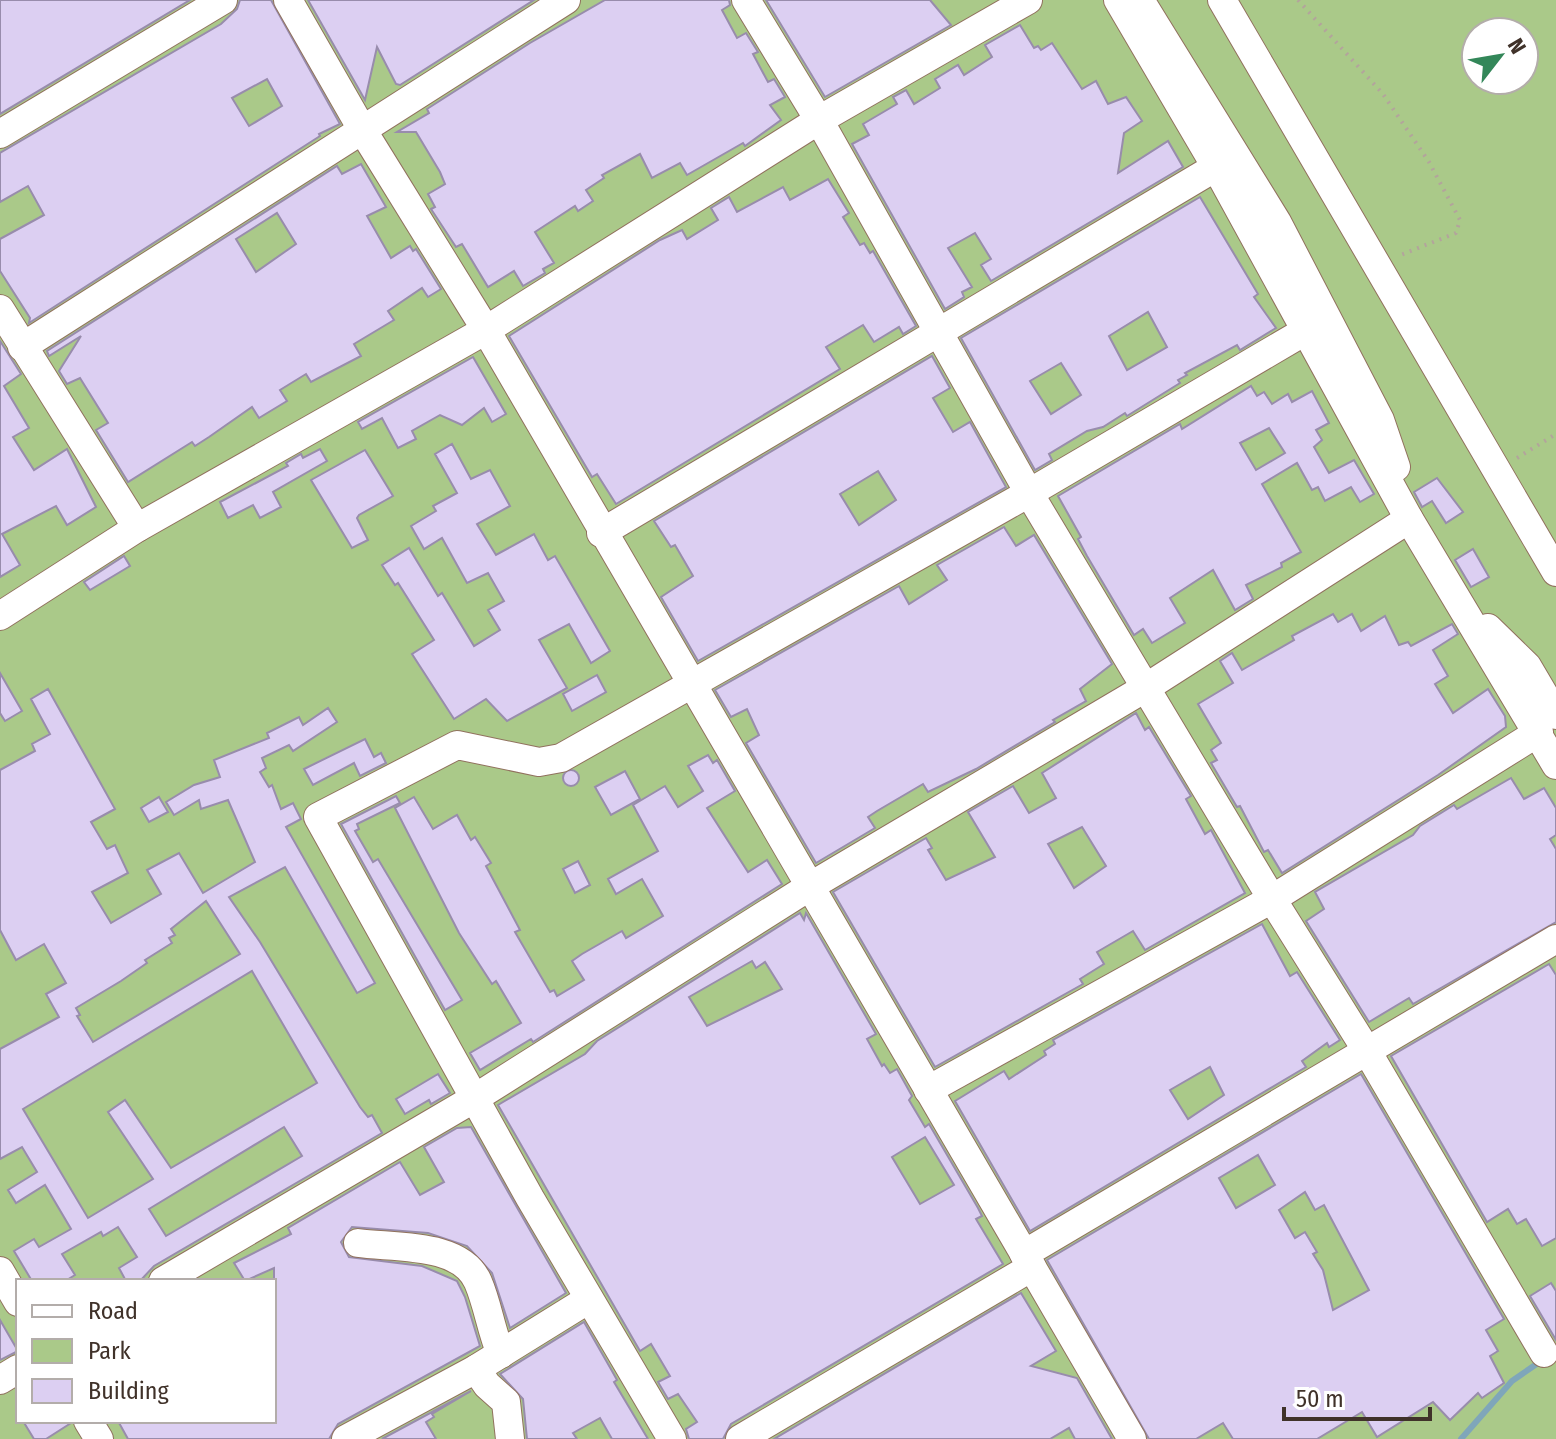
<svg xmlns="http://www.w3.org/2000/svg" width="1556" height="1439" font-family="'Fira Sans Condensed',sans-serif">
<rect width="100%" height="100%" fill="#fbece4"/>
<path fill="#aac989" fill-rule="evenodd" d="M0,0H1556V1439H0ZM1476,32H1524V80H1476ZM18,1281H274V1421H18Z"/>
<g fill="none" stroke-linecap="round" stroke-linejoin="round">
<path stroke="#7fa6ba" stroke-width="6" d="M1461,1439L1512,1381L1541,1361"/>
</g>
<g fill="#dccff2" stroke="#988cac" stroke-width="2" fill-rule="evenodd">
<path d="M0,0H190L0,114Z"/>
<path d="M240,0H271L340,124L319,134L320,136L29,323L30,318L0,271V239L44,215L28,186L0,202V153L221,24L237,9ZM267,79L282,106L249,126L232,98Z"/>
<path d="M308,0H534L400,85L396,84L377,47L365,100Z"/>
<path d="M605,0H729L730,5L722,10L737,38L746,33L758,52L753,54L768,82L774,79L785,97L770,105L781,120L745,146L743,143L687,175L680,163L652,178L640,154L602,175L604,178L586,190L593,201L578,211L575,206L535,232L554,263L543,269L545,273L523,286L514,271L488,287L462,244L456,247L431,209L435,207L428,194L445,184L440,172L416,132H397L429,113L427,109L530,43Z"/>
<path d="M766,0H930L951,25L825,97Z"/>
<path d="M1020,25L1034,48L1038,46L1041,50L1052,43L1082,89L1096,81L1108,104L1126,97L1142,121L1124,133L1118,173L1168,141L1183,167L991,281L981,265L991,259L975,233L948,248L972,287L962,292L964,297L945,309L852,144L869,135L863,124L897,104L893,97L906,90L914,104L940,88L935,79L958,65L964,75L992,57L985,45Z"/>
<path d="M361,164L386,207L367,216L391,258L410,246L413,251L416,249L441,289L428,297L422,288L388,311L394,320L354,344L361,356L311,382L306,374L280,390L287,401L259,418L252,407L209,437L195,446L192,442L128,482L96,430L108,423L80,378L67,384L59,371L81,336L49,356L47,351L337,166L342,174ZM277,213L296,244L256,272L236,239Z"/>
<path d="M828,179L849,213L843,217L860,245L864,243L870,253L873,251L916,326L903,334L899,327L874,342L863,325L826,347L840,369L616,504L597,474L592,477L509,336L660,240L682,230L687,239L718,220L711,208L729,197L737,212L783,187L790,200Z"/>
<path d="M1200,197L1258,294L1254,297L1276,328L1240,350L1237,345L1185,373L1187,375L1178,380L1180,383L1127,416L1125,413L1103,427L1087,431L1049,454L1052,460L1035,470L961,338ZM1148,312L1167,347L1127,370L1109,336ZM1061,363L1081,395L1051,414L1030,381Z"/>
<path d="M0,341L21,374L4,386L29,428L13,437L34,470L67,449L96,507L67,525L56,506L2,534L20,565L0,577Z"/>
<path d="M932,356L950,388L933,398L953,432L970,422L1006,487L698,661L661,597L693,576L675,545L671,547L654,521ZM878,471L896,500L859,525L840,494Z"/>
<path d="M473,357L506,414L492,422L484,408L462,425L440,415L412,431L416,439L398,448L382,418L362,429L358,422Z"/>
<path d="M1251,386L1257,396L1264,392L1272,404L1288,394L1292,402L1312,391L1329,423L1316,430L1322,440L1314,447L1329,473L1354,460L1374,494L1360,502L1351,487L1325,501L1318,487L1312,490L1297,463L1262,484L1301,552L1281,563L1282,567L1246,585L1253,599L1235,610L1213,570L1170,598L1185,623L1152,643L1143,629L1134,635L1087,556L1078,539L1081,537L1058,496L1180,424L1182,429ZM1269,428L1285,453L1256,470L1240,443Z"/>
<path d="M452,444L471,479L490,470L510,506L477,524L496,555L534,534L548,560L555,556L610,651L591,663L569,624L539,640L567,688L507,721L486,699L454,719L412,654L434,640L398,583L395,585L382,565L409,548L438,596L442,593L474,646L500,630L488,610L504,601L488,573L467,583L442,538L424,549L411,526L436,511L433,506L457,493L435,454Z"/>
<path d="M320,449L327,461L273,492L281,507L260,518L253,505L228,518L220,502L288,466L286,463L301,454L303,458Z"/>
<path d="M365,450L393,496L359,515L357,518L368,540L352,548L311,480Z"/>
<path d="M1437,478L1463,512L1446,523L1432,501L1422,507L1414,492Z"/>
<path d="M1004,527L1016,546L1034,535L1112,664L1080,689L1086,701L1053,720L1055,722L976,769L928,792L923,784L877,811L868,817L875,828L816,863L746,743L759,735L747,709L731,717L715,690L899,586L909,604L947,580L937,565Z"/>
<path d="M1473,549L1489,577L1471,587L1455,560Z"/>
<path d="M124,556L130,566L90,590L84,582Z"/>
<path d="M1333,614L1338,622L1352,614L1361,631L1385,616L1399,645L1408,642L1411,646L1452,624L1458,634L1433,650L1448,676L1435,684L1453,713L1488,689L1505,716L1506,727L1438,775L1282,873L1268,850L1264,852L1240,806L1237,807L1211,763L1217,760L1211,750L1221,743L1198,704L1233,683L1220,661L1232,653L1242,670L1294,640L1292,636Z"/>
<path d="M0,673L22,711L5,721L0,713Z"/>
<path d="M597,675L606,692L572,711L563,694Z"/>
<path d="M48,689L115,809L91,822L107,849L115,845L128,873L92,892L111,923L161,894L147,870L179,853L203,893L255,862L228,800L201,809L199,800L174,815L166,802L194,785L220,777L214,760L269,738L267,733L299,717L303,725L328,708L337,722L293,751L289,745L262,758L266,768L260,772L269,787L272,785L281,809L293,803L301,819L286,827L375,983L357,993L285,867L229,897L260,942L360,1107L368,1117L372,1115L382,1133L154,1266L140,1281H126L119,1268L137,1257L118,1227L103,1236L101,1232L62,1254L75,1275L65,1281H32L14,1251L34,1239L39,1247L71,1229L45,1185L16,1203L8,1190L37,1172L22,1147L0,1159V1049L59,1017L46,994L66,983L44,944L16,960L0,930V770L35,751L32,744L50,734L31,699ZM206,901L240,954L93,1042L77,1016L80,1015L76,1008L121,981L147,963L145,960L172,943L169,938L175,935L171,929ZM252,971L317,1083L171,1168L125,1100L108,1112L153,1179L88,1218L23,1109ZM284,1127L302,1156L166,1236L149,1209Z"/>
<path d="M1136,713L1145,730L1149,727L1191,796L1186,799L1205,834L1211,830L1245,893L1145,950L1133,931L1097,952L1104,964L1080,979L1083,984L935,1067L833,892L926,838L932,848L928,850L946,880L995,857L968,812L1013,786L1029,813L1056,798L1042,773ZM1082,827L1106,866L1074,888L1048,844Z"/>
<path d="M365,739L374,757L381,753L386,763L360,776L354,763L313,785L304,769Z"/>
<path d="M708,755L713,763L717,760L735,791L707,808L748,872L767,860L782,884L533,1042L531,1039L480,1070L470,1053L521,1023L496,981L492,984L459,933L395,808L414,797L433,829L457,815L471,840L475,837L491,863L486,866L520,930L515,932L550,992L554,990L557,996L584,980L572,961L582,954L622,931L626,938L663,916L642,879L616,894L608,879L658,851L633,805L665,786L678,807L703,791L688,766Z"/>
<circle cx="571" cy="778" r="8"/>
<path d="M625,771L640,799L611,815L595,787Z"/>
<path d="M1511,778L1524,799L1544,788L1556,808V835L1550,839L1556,849V922L1413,1004L1409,998L1369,1022L1306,921L1324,909L1315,892L1413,835L1420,826L1454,805L1457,809Z"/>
<path d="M396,796L400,803L357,824L359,829L355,831L373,862L378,859L462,1000L445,1010L341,824Z"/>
<path d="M159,797L168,812L149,822L141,808Z"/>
<path d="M578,861L590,885L575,893L563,869Z"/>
<path d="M800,913L804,920L806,913L876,1034L867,1039L882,1066L884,1064L890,1073L897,1069L912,1096L909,1100L925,1127L929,1124L978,1208L982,1216L976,1219L1003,1264L731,1424L723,1439H689L686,1429L697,1422L678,1394L668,1399L658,1382L670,1376L651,1344L640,1351L498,1105L585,1054L597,1041ZM752,961L756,968L765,962L782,989L707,1026L689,997ZM925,1137L954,1185L920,1204L892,1157Z"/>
<path d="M1262,924L1290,976L1297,972L1340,1040L1329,1047L1327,1043L1302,1061L1306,1067L1030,1231L955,1101L1004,1071L1009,1079L1046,1055L1044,1051L1055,1044L1053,1040ZM1210,1067L1224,1095L1188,1119L1170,1090Z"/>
<path d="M1549,964L1556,975V1238L1542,1246L1526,1219L1517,1224L1508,1209L1487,1222L1391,1056Z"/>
<path d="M438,1074L450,1093L431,1104L429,1100L405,1114L396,1099Z"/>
<path d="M1361,1074L1504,1319L1486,1330L1498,1351L1490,1356L1504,1383L1482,1398L1478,1393L1450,1420L1433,1402L1377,1437L1362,1412L1317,1439H1233L1223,1423L1196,1439H1149L1047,1260ZM1258,1155L1275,1185L1236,1208L1219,1178ZM1305,1192L1315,1210L1324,1205L1369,1290L1333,1310L1323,1270L1313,1254L1317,1252L1305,1232L1295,1238L1279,1210Z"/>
<path d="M471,1127L566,1293L510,1328L492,1273L467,1246L428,1233L352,1227L341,1242L349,1257L422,1266L457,1281L465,1297L480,1346L338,1424L329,1439H128L118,1421H274V1268L245,1281L234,1263L291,1234L288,1228L400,1162L420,1195L444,1182L424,1147L457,1128Z"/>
<path d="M1551,1283L1556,1291V1340L1530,1296Z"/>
<path d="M1021,1293L1056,1351L1031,1366L1077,1378L1112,1439H1075L1069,1428L1050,1439H774Z"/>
<path d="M0,1320L18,1351L0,1360Z"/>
<path d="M584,1322L612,1371L617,1380L614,1382L648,1439H612L600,1418L573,1433L577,1439H527L523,1399L500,1374Z"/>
<path d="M471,1391L432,1414L434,1417L426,1422L436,1439H382Z"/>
<path d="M23,1421H71V1423L46,1439H34Z"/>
</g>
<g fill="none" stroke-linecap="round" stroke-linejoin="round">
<g stroke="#91715e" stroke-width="30">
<g id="minor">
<path d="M288,0L363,131L486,330L1132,1439"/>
<path d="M746,0L819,120L1029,493L1272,899L1367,1051L1544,1353"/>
<path d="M1118,0L1216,167L1409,519L1556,765"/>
<path d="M1140,0L1277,222L1380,420L1396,467"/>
<path d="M1222,0L1556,572"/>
<path d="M0,134L223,0"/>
<path d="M0,309L137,528"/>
<path d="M22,347L566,0"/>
<path d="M601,533L1216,167"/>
<path d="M0,616L137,528L486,330L819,120L1028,0"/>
<path d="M1488,628L1527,666L1556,715"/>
<path d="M928,1090L1272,899L1539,732"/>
<path d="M358,1243C394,1248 461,1242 478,1282C488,1305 491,1331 501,1354"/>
<path d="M1024,1254L1556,939"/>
<path d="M0,1271L18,1302"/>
<path d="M163,1281L475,1098L809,887L1147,687L1409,519"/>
<path d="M476,1369L487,1385L506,1402L510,1439"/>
<path d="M0,1380L18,1369"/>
<path d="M88,1421L99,1439"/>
<path d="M346,1439L476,1369L589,1299"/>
<path d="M672,1439L530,1198L318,817L457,745L539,762L561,758L1029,493L1307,330"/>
<path d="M740,1439L1032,1267"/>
</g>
</g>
<g stroke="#b3a49c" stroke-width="4" stroke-dasharray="2 6" stroke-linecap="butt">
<path d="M1298,0L1383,94L1429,162L1460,220L1456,233L1398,256"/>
<path d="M1517,458L1556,434"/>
</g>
<use href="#minor" stroke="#fff" stroke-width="28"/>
</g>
<rect x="16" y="1279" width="260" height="144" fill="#ffffff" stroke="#b3adaa" stroke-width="2"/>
<rect x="32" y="1305" width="40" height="12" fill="#ffffff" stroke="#b3adaa" stroke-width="2"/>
<text x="88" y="1319" font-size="24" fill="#40322a">Road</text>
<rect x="32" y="1339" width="40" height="24" fill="#aac989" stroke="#b3adaa" stroke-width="2"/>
<text x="88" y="1359" font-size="24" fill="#40322a">Park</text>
<rect x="32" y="1379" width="40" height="24" fill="#dccff2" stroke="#b3adaa" stroke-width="2"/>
<text x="88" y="1399" font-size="24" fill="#40322a">Building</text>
<g transform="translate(1500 56) rotate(59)"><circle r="38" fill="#ffffff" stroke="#b3adaa" stroke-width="2"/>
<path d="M0-6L14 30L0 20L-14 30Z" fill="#338759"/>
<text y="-12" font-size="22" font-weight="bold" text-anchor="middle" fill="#40322a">N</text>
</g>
<path d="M1284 1407v12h146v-12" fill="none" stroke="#40322a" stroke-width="4"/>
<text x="1296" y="1407" font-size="24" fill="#40322a" stroke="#ffffff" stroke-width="6" paint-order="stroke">50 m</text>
</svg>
